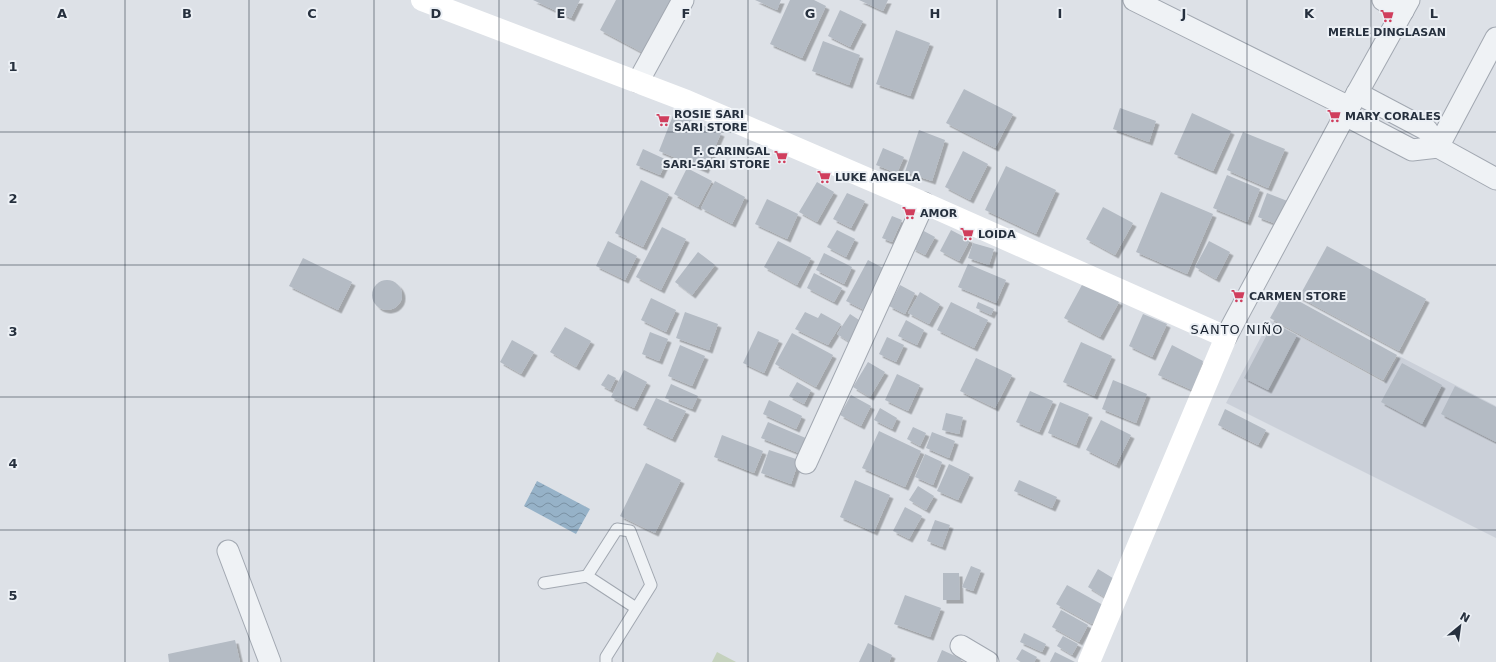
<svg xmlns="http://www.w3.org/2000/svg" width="1496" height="662" font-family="'DejaVu Sans',sans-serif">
<defs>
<pattern id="water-waves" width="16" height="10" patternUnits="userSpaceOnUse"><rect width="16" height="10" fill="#96b2c8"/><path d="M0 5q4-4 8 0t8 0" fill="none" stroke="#7a91a4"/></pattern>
<filter id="shadow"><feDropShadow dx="3.5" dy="3.5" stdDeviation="0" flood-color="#0004"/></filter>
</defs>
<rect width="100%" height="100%" fill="#dde1e7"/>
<path fill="#cbd0d9" d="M1270,320L1384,383L1399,356L1496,406V538L1226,403Z"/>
<path fill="#c4d1bd" d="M717,652L736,662H712Z"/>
<path fill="url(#water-waves)" d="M537,481L590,509L576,534L524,506Z"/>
<g fill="#b4bbc4" filter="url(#shadow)">
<path d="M533,0H580L571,18Z"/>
<path d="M616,0H679L649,56L600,30Z"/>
<path d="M755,0H781L777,10Z"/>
<path d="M790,0H814L826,6L802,58L770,44Z"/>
<path d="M859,0H888L883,11Z"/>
<path d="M840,10L863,21L850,47L828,36Z"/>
<path d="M896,30L930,43L910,96L876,84Z"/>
<path d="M823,41L860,55L849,85L812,71Z"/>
<path d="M964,89L1013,114L995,148L946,123Z"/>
<path d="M1120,108L1156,121L1149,142L1113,129Z"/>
<path d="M674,113L721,133L705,170L659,151Z"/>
<path d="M1192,113L1231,131L1213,171L1174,154Z"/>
<path d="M919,130L945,140L932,181L905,172Z"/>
<path d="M1243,132L1285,149L1268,188L1227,170Z"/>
<path d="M883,148L904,157L897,173L876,165Z"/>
<path d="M643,149L667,160L660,175L636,165Z"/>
<path d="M963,151L988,164L970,200L945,187Z"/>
<path d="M1006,166L1056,190L1036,234L985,210Z"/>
<path d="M687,168L712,181L698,207L674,194Z"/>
<path d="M1227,175L1260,189L1247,222L1213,208Z"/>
<path d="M641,180L669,194L643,247L615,233Z"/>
<path d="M715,181L745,197L732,224L701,208Z"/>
<path d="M817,182L834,192L817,222L799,212Z"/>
<path d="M1161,192L1213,214L1187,274L1136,252Z"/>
<path d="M847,193L865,201L851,228L833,219Z"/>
<path d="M1267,193L1290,202L1281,226L1258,217Z"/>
<path d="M767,199L798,214L787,239L755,224Z"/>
<path d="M1103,207L1133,223L1115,255L1086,239Z"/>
<path d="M892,216L902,220L892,242L882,238Z"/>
<path d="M662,227L686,239L661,290L636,277Z"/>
<path d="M837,230L855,239L846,257L827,247Z"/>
<path d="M922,230L935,237L925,255L912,248Z"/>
<path d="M951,230L970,240L959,261L940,251Z"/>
<path d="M608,241L637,256L625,280L596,266Z"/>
<path d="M778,241L811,258L797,285L764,267Z"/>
<path d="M1209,241L1230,252L1216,279L1195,267Z"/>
<path d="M973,243L994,249L989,265L968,258Z"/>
<path d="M1327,246L1426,299L1399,351L1299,297Z"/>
<path d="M698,252L715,265L692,295L675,282Z"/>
<path d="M824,253L852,267L844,284L816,270Z"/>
<path d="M303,258L352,282L338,310L289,286Z"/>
<path d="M868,260L885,269L864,310L846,301Z"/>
<path d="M968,264L1006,280L996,303L958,287Z"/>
<path d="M814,273L842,288L834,302L807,288Z"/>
<circle cx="387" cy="295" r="15"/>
<path d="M1083,283L1119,302L1100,337L1064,318Z"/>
<path d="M900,285L915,293L905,314L889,306Z"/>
<path d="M920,292L940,304L929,324L908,313Z"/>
<path d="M1284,293L1397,355L1383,380L1270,318Z"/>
<path d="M651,298L676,310L666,332L641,320Z"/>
<path d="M951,302L988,320L974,348L937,330Z"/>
<path d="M978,302L994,309L991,315L976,308Z"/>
<path d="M685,312L718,324L709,350L676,338Z"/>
<path d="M805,312L818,318L821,313L841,324L828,345L795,329Z"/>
<path d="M850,314L868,326L856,346L837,334Z"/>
<path d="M1143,314L1167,324L1152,357L1129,346Z"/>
<path d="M906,320L924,330L917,345L898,336Z"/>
<path d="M1273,323L1297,335L1268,390L1244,378Z"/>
<path d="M565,327L591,341L576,367L550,352Z"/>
<path d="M758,331L779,340L764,373L743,363Z"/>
<path d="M650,332L668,339L659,361L642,354Z"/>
<path d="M792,333L833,355L816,387L775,364Z"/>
<path d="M887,337L904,345L896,362L879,354Z"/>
<path d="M512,340L534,352L521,374L500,362Z"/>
<path d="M1081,342L1112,356L1094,396L1063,382Z"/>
<path d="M680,345L705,356L692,386L668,376Z"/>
<path d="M1172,345L1203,361L1192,390L1158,375Z"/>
<path d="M976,358L1012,375L995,408L960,391Z"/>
<path d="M868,362L885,372L870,397L853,387Z"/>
<path d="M1402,363L1442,385L1422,424L1381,402Z"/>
<path d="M624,370L647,382L634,408L611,397Z"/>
<path d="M608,374L616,378L610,390L601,385Z"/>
<path d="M897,374L920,385L908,411L885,400Z"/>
<path d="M1113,380L1147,394L1136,423L1102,409Z"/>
<path d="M797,382L811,390L804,404L789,396Z"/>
<path d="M671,384L698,396L692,409L665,398Z"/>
<path d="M1455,386L1496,407V442L1441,414Z"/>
<path d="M1030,391L1053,401L1039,432L1016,422Z"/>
<path d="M851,395L871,406L861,426L840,415Z"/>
<path d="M656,398L686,411L672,439L643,425Z"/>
<path d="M769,400L802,416L796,429L763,414Z"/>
<path d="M1060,402L1089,414L1076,445L1048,433Z"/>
<path d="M880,408L897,418L892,429L874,420Z"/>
<path d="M1225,409L1266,430L1258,445L1218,425Z"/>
<path d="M946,413L963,417L959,434L942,430Z"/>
<path d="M1101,420L1131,435L1116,465L1086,450Z"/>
<path d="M768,422L808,439L801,454L761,438Z"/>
<path d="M913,427L926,433L920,446L907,439Z"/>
<path d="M879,431L921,451L905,487L862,468Z"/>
<path d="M932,432L955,441L949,458L926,448Z"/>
<path d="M722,435L763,451L754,473L714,457Z"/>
<path d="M769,450L799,460L791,484L761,473Z"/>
<path d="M925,454L942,462L933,485L915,477Z"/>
<path d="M646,463L681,480L655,533L620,516Z"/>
<path d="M949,464L970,474L958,500L937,491Z"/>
<path d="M855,480L890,495L874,532L840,517Z"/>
<path d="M1019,480L1057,497L1052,508L1014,491Z"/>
<path d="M918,486L934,496L926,510L909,500Z"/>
<path d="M905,507L922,516L909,539L893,531Z"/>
<path d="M935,520L950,525L942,547L927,541Z"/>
<path d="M971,566L981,570L973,591L962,587Z"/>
<path d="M1098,569L1116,580L1106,598L1088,587Z"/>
<path d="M943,573H959L960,600H943Z"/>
<path d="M1067,585L1103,605L1092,624L1056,604Z"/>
<path d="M905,595L941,608L930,637L894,624Z"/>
<path d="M1061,610L1088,625L1079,642L1052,627Z"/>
<path d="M1024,633L1046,644L1042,652L1020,642Z"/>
<path d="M1063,636L1078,644L1072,655L1057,646Z"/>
<path d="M235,640L240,662H169L168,654Z"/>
<path d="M868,643L892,655L889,662H859Z"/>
<path d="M1022,649L1037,657L1034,662H1021L1016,659Z"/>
<path d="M942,650L962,659L960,662H937Z"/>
<path d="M1055,652L1075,662H1050Z"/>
</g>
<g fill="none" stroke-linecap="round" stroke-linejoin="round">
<g stroke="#a2a8b1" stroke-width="13">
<g id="lane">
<path d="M587,576L617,529L630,531L651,585L606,657V662"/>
<path d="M544,583L587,576L636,608"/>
</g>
</g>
<g stroke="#a2a8b1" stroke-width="23">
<g id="street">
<path d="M1134,0L1349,107"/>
<path d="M1383,0L1403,11"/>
<path d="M638,82L683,0"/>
<path d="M1357,93L1427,130L1438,147L1496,179"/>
<path d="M1345,115L1412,150L1438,147"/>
<path d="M1438,147L1496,38"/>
<path d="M1226,337L1345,115L1409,0"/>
<path d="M806,463L924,203"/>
<path d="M228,551L270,662"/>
<path d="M961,646L988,662"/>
</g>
</g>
<use href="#lane" stroke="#eff2f5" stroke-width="11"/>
<use href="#street" stroke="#eff2f5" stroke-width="21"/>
<path stroke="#fff" stroke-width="22" d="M422,0L687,101L924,203L1226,337L1089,662"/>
</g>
<path fill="none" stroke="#26303e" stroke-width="1" stroke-opacity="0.55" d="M125,0V662M249,0V662M374,0V662M499,0V662M623,0V662M748,0V662M873,0V662M997,0V662M1122,0V662M1247,0V662M1371,0V662M0,132H1496M0,265H1496M0,397H1496M0,530H1496"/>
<defs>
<g id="supermarket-bare" transform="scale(1.08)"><path d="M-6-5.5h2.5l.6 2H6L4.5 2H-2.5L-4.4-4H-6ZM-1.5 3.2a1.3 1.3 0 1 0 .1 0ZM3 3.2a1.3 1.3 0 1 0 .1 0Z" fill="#d03e5d" stroke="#ecf0f5" stroke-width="2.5" paint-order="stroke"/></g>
</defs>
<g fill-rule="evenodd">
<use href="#supermarket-bare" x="1387" y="16"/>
<use href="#supermarket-bare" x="1334" y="116"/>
<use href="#supermarket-bare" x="663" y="120"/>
<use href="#supermarket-bare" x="781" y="157"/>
<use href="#supermarket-bare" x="824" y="177"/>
<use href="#supermarket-bare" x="909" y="213"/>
<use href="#supermarket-bare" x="967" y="234"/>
<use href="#supermarket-bare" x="1238" y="296"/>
</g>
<g text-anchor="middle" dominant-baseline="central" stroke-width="4" stroke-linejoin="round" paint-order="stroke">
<g font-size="11" font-weight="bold" fill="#26303e" stroke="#ecf0f5" text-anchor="start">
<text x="1387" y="32" text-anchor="middle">MERLE DINGLASAN</text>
<text x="674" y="114">ROSIE SARI<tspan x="674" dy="13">SARI STORE</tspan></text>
<text x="1345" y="116">MARY CORALES</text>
<text x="770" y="151" text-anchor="end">F. CARINGAL<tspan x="770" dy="13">SARI-SARI STORE</tspan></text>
<text x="835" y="177">LUKE ANGELA</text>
<text x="920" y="213">AMOR</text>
<text x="978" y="234">LOIDA</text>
<text x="1249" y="296">CARMEN STORE</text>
</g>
<g font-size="13" letter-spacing="1" fill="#18212e" stroke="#ecf0f5">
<text x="1237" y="329">SANTO NIÑO</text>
</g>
</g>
<g font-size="13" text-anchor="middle" font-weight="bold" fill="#26303e" stroke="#ecf0f5" stroke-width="4" stroke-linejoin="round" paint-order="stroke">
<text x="62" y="18">A</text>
<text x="187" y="18">B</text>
<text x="312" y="18">C</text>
<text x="436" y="18">D</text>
<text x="561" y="18">E</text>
<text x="686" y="18">F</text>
<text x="810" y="18">G</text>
<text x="935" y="18">H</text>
<text x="1060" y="18">I</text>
<text x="1184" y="18">J</text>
<text x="1309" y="18">K</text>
<text x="1434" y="18">L</text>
<text x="13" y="71">1</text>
<text x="13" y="203">2</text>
<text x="13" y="336">3</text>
<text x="13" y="468">4</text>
<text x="13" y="600">5</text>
</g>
<g transform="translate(1460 626) rotate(29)" stroke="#ecf0f5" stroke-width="3" paint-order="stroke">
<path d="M0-3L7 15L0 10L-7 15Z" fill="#26303e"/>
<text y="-6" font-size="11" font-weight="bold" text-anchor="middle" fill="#26303e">N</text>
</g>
</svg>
